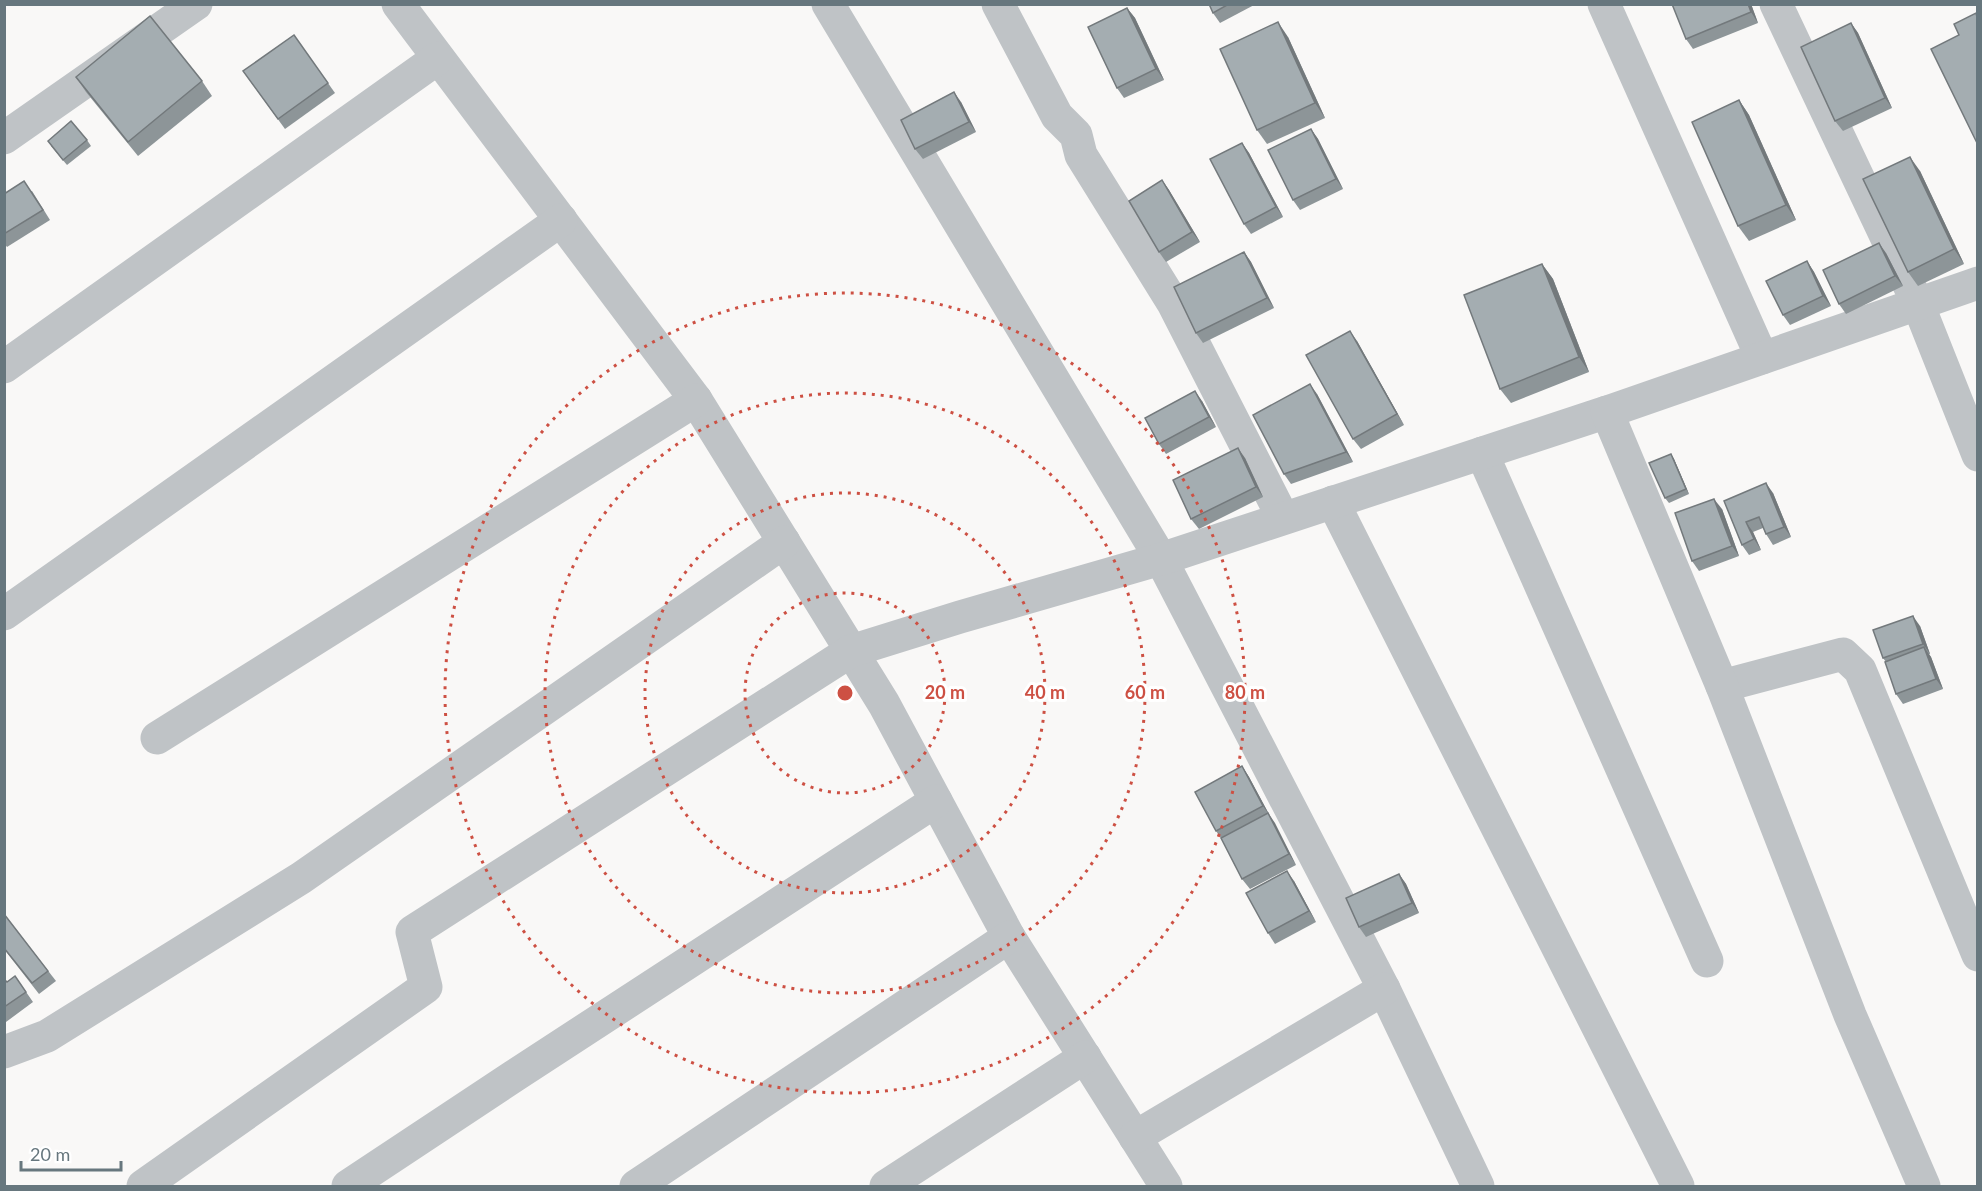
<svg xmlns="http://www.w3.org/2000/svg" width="1982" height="1191" font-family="Lato,sans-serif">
<rect width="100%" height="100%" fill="#f9f8f7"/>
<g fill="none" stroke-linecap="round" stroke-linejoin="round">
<g stroke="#bfc3c6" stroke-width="33">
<path d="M398,4L696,400L884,704L1009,937L1166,1186"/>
<path d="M828,4L1161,559L1384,989L1478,1186"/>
<path d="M998,4L1057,116L1076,135L1081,155L1173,303L1283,518"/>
<path d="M1604,4L1762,358"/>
<path d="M1776,4L1918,304L1978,455"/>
<path d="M4,138L196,4"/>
<path d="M4,367L438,58"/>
<path d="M1482,453L1707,961"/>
<path d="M1333,502L1678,1186"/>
<path d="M4,614L561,220"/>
<path d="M1722,686L1843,654L1860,670L1978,955"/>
<path d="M157,738L696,400"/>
<path d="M4,1052L47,1036L301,878L784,542"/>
<path d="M1135,1137L1384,989"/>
<path d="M143,1186L426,987L412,932L851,651L960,617L1161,559L1607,412"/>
<path d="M348,1186L514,1076L936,801"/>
<path d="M636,1186L1009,937"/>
<path d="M886,1186L1085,1057"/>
<path d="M1924,1186L1850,1015L1722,686L1607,412L1978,283"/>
</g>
</g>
<g fill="#8d9598">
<path d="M1209,4H1256L1220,23L1213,13Z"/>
<path d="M1751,4L1758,23L1693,49L1686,39Z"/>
<path d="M1127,8L1135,18L1164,80L1124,98L1117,88Z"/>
<path d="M1851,23L1858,33L1892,108L1843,131L1835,121Z"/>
<path d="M294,35L335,93L285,129L243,71Z"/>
<path d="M1288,37L1325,118L1267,144L1257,130Z"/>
<path d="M76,77L202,81L212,96L138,156L86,92Z"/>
<path d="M1739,100L1749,115L1796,220L1749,241L1738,226Z"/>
<path d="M961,102L976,132L923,159L915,149Z"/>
<path d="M1311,129L1318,139L1343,189L1300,210L1293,200Z"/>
<path d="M87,140L91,146L67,165L51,146Z"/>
<path d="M1242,143L1249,153L1283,217L1251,234L1244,224Z"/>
<path d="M1920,171L1964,264L1918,286L1908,272Z"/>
<path d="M1162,180L1169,190L1200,242L1166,262L1159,252Z"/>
<path d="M32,191L50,220L7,247L4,243V194Z"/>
<path d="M1244,252L1251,262L1274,308L1203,343L1196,333Z"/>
<path d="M1886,253L1903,286L1846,314L1839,304Z"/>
<path d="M1807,261L1814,272L1831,306L1790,325L1783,315Z"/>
<path d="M1542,264L1553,279L1589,372L1511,403L1500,389Z"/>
<path d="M1357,341L1404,425L1361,449L1353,439Z"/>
<path d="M1317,394L1353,462L1291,484L1284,474Z"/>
<path d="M1202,401L1216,427L1166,454L1159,444Z"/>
<path d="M1671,454L1674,459L1689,494L1669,503L1665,498Z"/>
<path d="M1245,458L1263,497L1199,529L1191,519Z"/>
<path d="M1773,493L1791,537L1773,545L1766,534L1763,528L1753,532L1761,550L1749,555L1742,545L1724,501Z"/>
<path d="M1722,509L1739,556L1699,571L1692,561Z"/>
<path d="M1920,626L1930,654H1929L1931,657L1943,689L1903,704L1896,694L1886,662L1883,658Z"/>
<path d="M1242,766L1249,777L1296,865L1250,889L1242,879L1223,841L1216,831Z"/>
<path d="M1399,874L1406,884L1419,913L1366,937L1359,927Z"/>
<path d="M1294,881L1316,922L1275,944L1268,933Z"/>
<path d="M4,914L56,981L39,994L4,949Z"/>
<path d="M15,976L33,1002L6,1022L4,1020V979L7,982Z"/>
</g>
<g fill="#73797c">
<path d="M1748,4H1751L1758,23L1751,12Z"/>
<path d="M1127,8L1135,18L1164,80L1156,69Z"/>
<path d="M1278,22L1288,37L1325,118L1315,103Z"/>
<path d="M1851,23L1858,33L1892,108L1885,98Z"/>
<path d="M954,92L961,102L976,132L969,122Z"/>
<path d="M1739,100L1749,115L1796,220L1786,205Z"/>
<path d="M1311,129L1318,139L1343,189L1336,179Z"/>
<path d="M1242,143L1249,153L1283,217L1276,207Z"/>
<path d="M1910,157L1920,171L1964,264L1954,249Z"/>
<path d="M1162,180L1169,190L1200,242L1192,232Z"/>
<path d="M1879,243L1886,253L1903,286L1895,276Z"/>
<path d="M1244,252L1251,262L1274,308L1267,298Z"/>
<path d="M1807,261L1814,272L1831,306L1823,296Z"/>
<path d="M1542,264L1553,279L1589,372L1579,357Z"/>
<path d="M1350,331L1357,341L1404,425L1397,414Z"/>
<path d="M1310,384L1317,394L1353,462L1346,452Z"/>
<path d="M1195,391L1202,401L1216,427L1209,417Z"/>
<path d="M1238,448L1245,458L1263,497L1256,487Z"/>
<path d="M1671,454L1674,459L1689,494L1686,489Z"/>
<path d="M1766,483L1773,493L1791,537L1784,527Z"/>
<path d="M1714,499L1722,509L1739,556L1732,546Z"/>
<path d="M1746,522L1753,532L1761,550L1754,539Z"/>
<path d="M1913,616L1920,626L1930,654L1923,644Z"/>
<path d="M1924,647L1931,657L1943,689L1936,679Z"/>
<path d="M1242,766L1249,777L1270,816L1263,806Z"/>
<path d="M1268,813L1275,823L1296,865L1289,854Z"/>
<path d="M1287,871L1294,881L1316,922L1309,911Z"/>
<path d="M1399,874L1406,884L1419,913L1412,903Z"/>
</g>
<g fill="#a4adb1" stroke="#73797c" stroke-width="1.5">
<path d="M1209,4H1229L1213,13Z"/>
<path d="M1672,4H1748L1751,12L1686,39Z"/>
<path d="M1127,8L1156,69L1117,88L1088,27Z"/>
<path d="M1976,13L1977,17V143L1931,49L1959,35L1954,24Z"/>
<path d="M150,16L202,81L128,142L76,77Z"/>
<path d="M1278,22L1315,103L1257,130L1220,49Z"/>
<path d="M1851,23L1885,98L1835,121L1801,47Z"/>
<path d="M294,35L328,83L278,119L243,71Z"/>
<path d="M954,92L969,122L915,149L901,120Z"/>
<path d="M1739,100L1786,205L1738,226L1692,122Z"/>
<path d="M71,121L87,140L63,160L48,141Z"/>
<path d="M1311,129L1336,179L1293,200L1268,150Z"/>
<path d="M1242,143L1276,207L1244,224L1210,159Z"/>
<path d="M1910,157L1954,249L1908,272L1863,179Z"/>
<path d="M1162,180L1192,232L1159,252L1129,201Z"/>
<path d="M24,181L43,210L4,234V194Z"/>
<path d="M1879,243L1895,276L1839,304L1823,270Z"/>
<path d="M1244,252L1267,298L1196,333L1174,287Z"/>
<path d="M1807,261L1823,296L1783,315L1766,281Z"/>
<path d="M1542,264L1579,357L1500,389L1464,295Z"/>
<path d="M1350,331L1397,414L1353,439L1306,355Z"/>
<path d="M1310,384L1346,452L1284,474L1253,415Z"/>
<path d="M1195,391L1209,417L1159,444L1145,418Z"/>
<path d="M1238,448L1256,487L1191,519L1173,480Z"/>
<path d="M1671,454L1686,489L1665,498L1649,463Z"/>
<path d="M1766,483L1784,527L1766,534L1759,517L1746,522L1754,539L1742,545L1724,501Z"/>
<path d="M1714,499L1732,546L1692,561L1675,513Z"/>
<path d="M1913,616L1923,644L1883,658L1873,630Z"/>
<path d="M1924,647L1936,679L1896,694L1885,662Z"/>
<path d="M1242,766L1263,806L1216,831L1195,792Z"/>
<path d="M1268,813L1289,854L1242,879L1221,838Z"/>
<path d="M1287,871L1309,911L1268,933L1246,893Z"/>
<path d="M1399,874L1412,903L1359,927L1346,898Z"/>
<path d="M4,914L48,971L32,983L4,948Z"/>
<path d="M15,976L26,992L4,1007V979L7,982Z"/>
</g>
<g fill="none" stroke="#cd5043" stroke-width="3" stroke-dasharray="3 6">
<circle cx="845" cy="693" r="100"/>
<circle cx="845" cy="693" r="200"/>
<circle cx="845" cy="693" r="300"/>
<circle cx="845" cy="693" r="400"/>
</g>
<circle cx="845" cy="693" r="9" fill="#cd5043" stroke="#fff" stroke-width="3"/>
<g font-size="18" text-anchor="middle" font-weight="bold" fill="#cd5043" stroke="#fff" stroke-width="6" stroke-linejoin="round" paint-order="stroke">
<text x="945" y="699">20 m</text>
<text x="1045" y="699">40 m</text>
<text x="1145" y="699">60 m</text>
<text x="1245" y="699">80 m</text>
</g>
<rect width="1982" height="1191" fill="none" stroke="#67777e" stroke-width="12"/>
<path d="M21 1161v9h100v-9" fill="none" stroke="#67777e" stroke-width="3"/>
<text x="30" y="1161" font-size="18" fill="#67777e" stroke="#ffffff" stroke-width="4.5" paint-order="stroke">20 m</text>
</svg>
